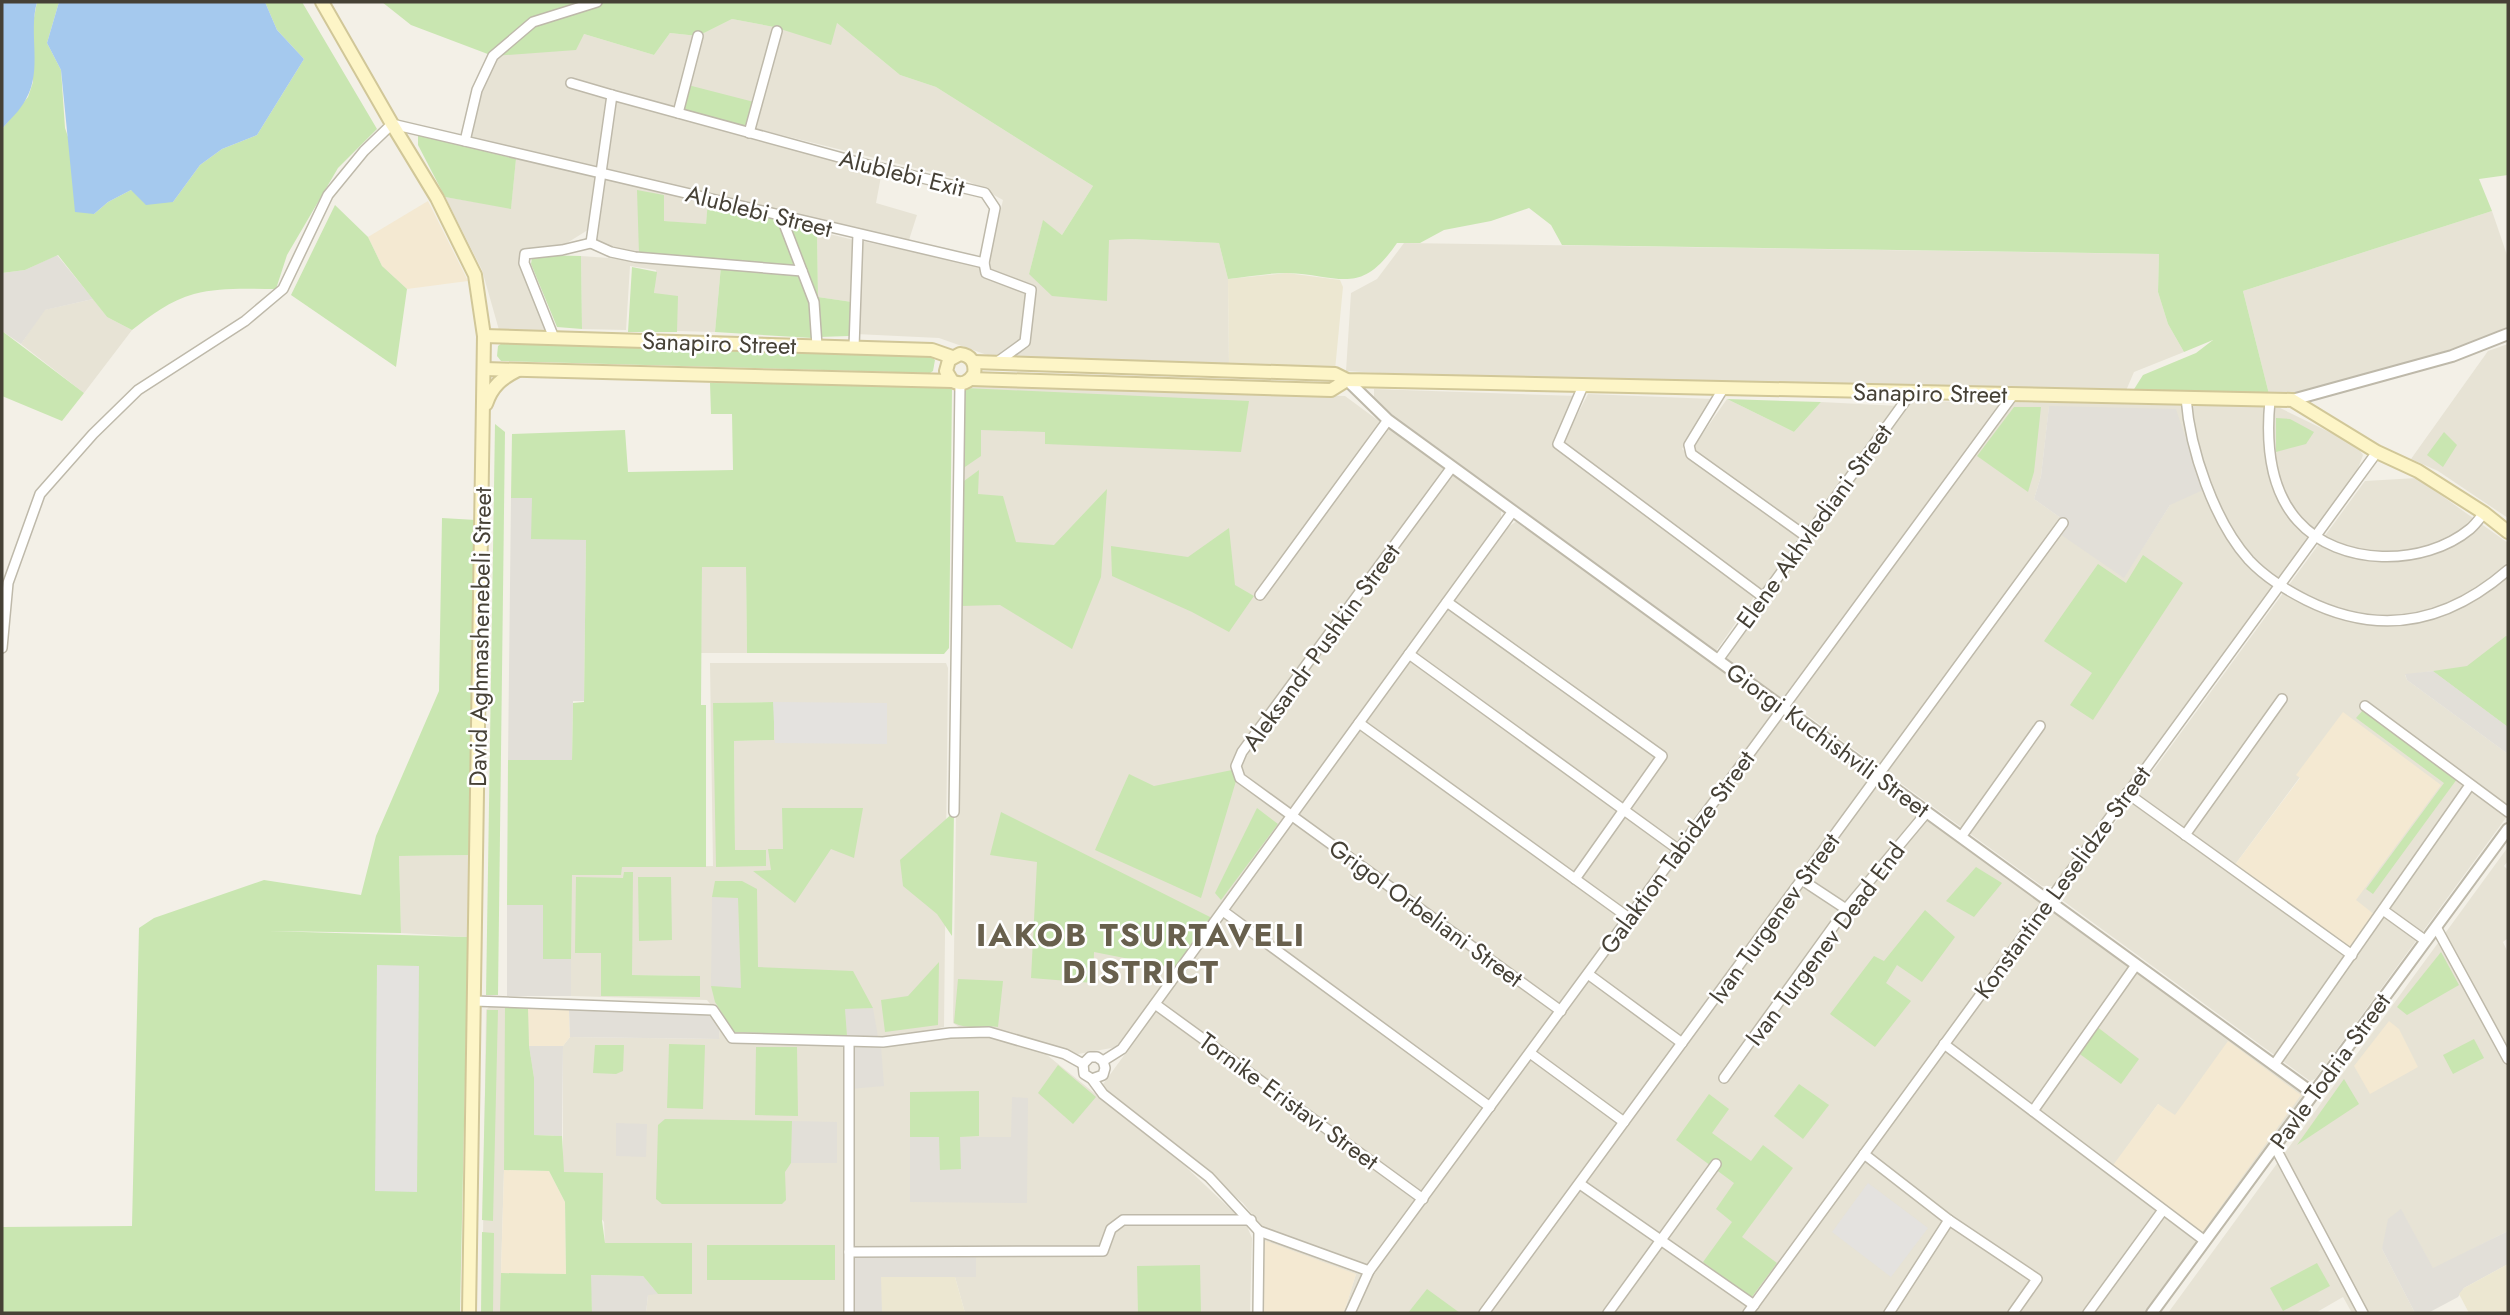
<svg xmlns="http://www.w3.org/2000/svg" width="2510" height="1315" font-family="Jost,sans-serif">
<rect width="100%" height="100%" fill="#f3f0e7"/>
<g fill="#e7e3d5" fill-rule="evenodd">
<path d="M732,19L774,27L754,102L678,113L612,95L602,173L465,141L477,90L493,56L584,34L654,55L670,33L698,36Z"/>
<path d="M837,23L900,75L936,87L1093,186L1062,235L1043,221L1029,274L1108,240L1130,239L1219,243L1228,279L1229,366L990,356L939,338L856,334L862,241L987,268L1003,200L968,181L753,128L779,29Z"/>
<path d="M616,101L882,171L876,203L917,215L908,243L605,170Z"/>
<path d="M516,159L597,177L591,228L559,248H528L520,251V261L546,331L499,330L482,270L445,197L511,208Z"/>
<path d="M606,176L708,200L706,225L663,221L639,254L616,252L596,243Z"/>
<path d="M2492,211L2508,258V326L2488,337L2396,367L2295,393L2269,394L2243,291Z"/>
<path d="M817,231L854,240L852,302L818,297Z"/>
<path d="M1404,243L2159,254L2158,292L2168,324L2184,352L2134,372L2125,393L1450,377L1346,371L1351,293L1377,279Z"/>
<path d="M581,256L721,266L715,332L676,331L654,294L656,270L630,266L626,330L582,329Z"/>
<path d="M93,299L107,317L132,330L84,393L21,344L44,310Z"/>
<path d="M2508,344V518L2438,471L2411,459L2488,351Z"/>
<path d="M971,385L1345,396L1501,511V521L1117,1047L1078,1054L998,1029H962L953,1023L962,392Z"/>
<path d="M1374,389L1577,396L1554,445L1756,594L1716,651L1374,401Z"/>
<path d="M1588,394L1713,399L1682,449L1801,539L1762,593L1566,448L1563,442Z"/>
<path d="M1727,399L1794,432L1821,402L1899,406L1807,532L1697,453L1694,446Z"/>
<path d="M1909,400L2002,404L1782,699L1724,656Z"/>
<path d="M2014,402L2278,407L2356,445L2363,455L2357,471L2054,886H2042L1792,704ZM2049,407L2170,505L2124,577L2058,532L2065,521L2034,499L2041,476Z"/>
<path d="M2417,478L2508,543V727L2433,671L2405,675L2407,680L2508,754V815L2315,1079L2310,1081L2062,900L2063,894L2365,481ZM2300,777L2355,900L2234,866Z"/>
<path d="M1517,521L2302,1089L2304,1098L2146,1313H1344L1356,1274L1261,1313L1262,1227L1243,1203L1101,1087L1508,527ZM2158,1104L2174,1116L2112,1168Z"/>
<path d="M746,566L747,653H701L702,567Z"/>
<path d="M710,663H946L948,668L944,1027L880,1039L733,1033L707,1000L571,996V875H621V867L713,866ZM774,702V740L734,741L735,850L713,703ZM624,878L632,975L700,976V997L601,996V953H576Z"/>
<path d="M2508,847V861L2504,866L2508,870V938L2503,942L2508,953V1231L2433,1269L2401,1210L2382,1249L2415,1313H2352L2343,1297L2317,1312L2318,1313H2168Z"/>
<path d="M472,855L468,937L401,933L399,856Z"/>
<path d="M490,1006L712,1012L733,1041L887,1044L987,1035L1042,1051L1185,1166L1246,1224L1252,1238L1250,1313H965L955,1277H976L855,1257V1313H646L648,1295L692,1244L605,1243L604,1222L563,1172V1046L570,1037L719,1039L720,1024L529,1009V1046L534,1078L505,1135L501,1272L592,1313H482L486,1010Z"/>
</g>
<g fill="#f4e9d2">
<path d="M428,201L468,281L407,289L382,266L368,237Z"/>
<path d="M2343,712L2441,785L2356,900L2375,915L2348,951L2234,866L2300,778L2296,775Z"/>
<path d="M528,1009L569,1010L570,1037L563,1046H529Z"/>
<path d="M2389,1021L2399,1029L2418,1067L2370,1094L2354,1066Z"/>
<path d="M2228,1041L2301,1095L2201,1234L2111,1168L2158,1104L2175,1115Z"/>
<path d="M504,1170L549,1171L565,1202L566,1274L501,1273Z"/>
<path d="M1263,1240L1356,1274L1344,1313H1263Z"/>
</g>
<g fill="#e2dfd8">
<path d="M57,255L93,299L45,310L21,344L2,331V273L25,270Z"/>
<path d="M2049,406L2176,409L2203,490L2170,505L2124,578L2057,532L2065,521L2034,499L2041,476Z"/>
<path d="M511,498H532L586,540L584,701H573L572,761L508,760Z"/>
<path d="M2433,671L2508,727V754L2407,680L2405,674Z"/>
<path d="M712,897L738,898L741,989L711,986Z"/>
<path d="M507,905H543V959H571V996H507Z"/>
<path d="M873,1008L878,1037L847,1036L845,1009Z"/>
<path d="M569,1010L714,1015L720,1024L719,1039L570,1037Z"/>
<path d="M529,1046H563L562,1136L534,1135V1078Z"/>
<path d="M851,1046H881L884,1086L850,1089Z"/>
<path d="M1012,1097L1028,1098L1027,1203L910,1202V1137H1011Z"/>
<path d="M792,1121L837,1122V1163H791Z"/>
<path d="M616,1123L647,1124L646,1157L616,1156Z"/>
<path d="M2401,1209L2433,1268L2508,1231V1264L2464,1288L2458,1297L2428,1313H2415L2382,1249L2388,1219Z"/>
<path d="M976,1256V1277H882V1313H855V1257Z"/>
<path d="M590,1275L643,1276L658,1294L648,1295L646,1313H592Z"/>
</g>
<g fill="#ece7d1">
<path d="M1287,273L1340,280L1343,287L1335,370L1229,366L1228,279Z"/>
<path d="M2508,1264V1313H2469L2459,1294L2464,1288Z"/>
<path d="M881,1277H955L965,1313H882Z"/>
</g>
<g fill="#c9e6b1">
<path d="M37,2H59L47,43L61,70L65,128L94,214L108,202L131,190L173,202L200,165L222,149L257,135L304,59L277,30L265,2H302L377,129L338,168L287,255L276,289C249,289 220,287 194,294C171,300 150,316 132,330L107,317L58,255L25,270L2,273V129L28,97L33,82V23Z"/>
<path d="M382,2H2508V175L2479,179L2492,211L2243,291L2269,394H2131L2143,375L2196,353L2213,340L2184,352L2168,324L2158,292L2159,254L1562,245L1551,225L1529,208L1491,221L1444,230L1420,243H1397C1360,297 1341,275 1287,273C1268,273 1247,277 1228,279L1219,243L1130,239L1109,240L1107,301L1052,296L1029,274L1043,220L1062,235L1093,186L936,87L900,75L837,23L831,45L774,27L732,19L698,36L670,33L654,55L584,34L576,50L493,56L411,25Z"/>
<path d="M688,85L754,102L748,130L682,111Z"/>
<path d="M418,135L516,159L511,209L445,197L418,145Z"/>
<path d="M637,190L664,195V221L706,224L708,200L779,216L799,268L639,254Z"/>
<path d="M335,205L368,237L382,266L407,289L396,367L291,295Z"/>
<path d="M790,225L817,231L818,297L852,302L849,336L819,337L818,297Z"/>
<path d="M538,255L581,256L582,329L557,327L531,264L532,257Z"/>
<path d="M721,266L798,272L809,300L812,338L715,332Z"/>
<path d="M632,267L657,272L654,293L678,296L677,332H628Z"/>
<path d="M2,331L84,393L62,421L2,396Z"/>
<path d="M502,343L931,357L935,360L933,371L930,373L501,361L497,356L498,346Z"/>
<path d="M710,383L949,385L952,390L949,648L944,654L747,653L746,567H702L701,705H706V867H622L621,875H572L571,959H543V905H507L508,760H572L573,703L584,702L586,540L531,539L532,498H511L512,434L625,430L628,472L733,470L732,414H711Z"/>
<path d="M965,388L1249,401L1241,452L1045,444V432L981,430V456L962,469Z"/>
<path d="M1727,399L1821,402L1794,432Z"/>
<path d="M2014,407H2041L2034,472L2028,492L1977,456Z"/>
<path d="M2276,418L2290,419L2314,432L2306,444L2276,452Z"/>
<path d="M495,424L505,432L498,995H486Z"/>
<path d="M2444,432L2457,445L2443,467L2427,455Z"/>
<path d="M979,470L978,494L1003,496L1016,542L1054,545L1107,489L1101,577L1072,649L1000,605L961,606L964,481Z"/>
<path d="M442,518L476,520L472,855L399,856L401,933L269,931L468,937L460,1313H2V1227L132,1226L139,928L154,918L264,880L361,895L376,836L439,691Z"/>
<path d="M1229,528L1235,585L1254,596L1229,632L1192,612L1112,576L1111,546L1188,557Z"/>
<path d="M2143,555L2183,583L2093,720L2070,705L2092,673L2044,641L2098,564L2126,583Z"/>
<path d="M2506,636L2508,637V727L2433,671L2467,666Z"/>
<path d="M774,702V740L734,741L735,850H766V866L716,867L713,703Z"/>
<path d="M2363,710L2457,779L2373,894L2366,889L2444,783L2356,718Z"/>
<path d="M1232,770L1236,781L1201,898L1095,850L1129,774L1154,786Z"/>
<path d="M782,808H863L854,858L831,849L795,903L753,871L771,870L768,849H783Z"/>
<path d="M1257,808L1278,824L1221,900L1215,893Z"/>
<path d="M954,812L952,936L937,914L903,886L900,860Z"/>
<path d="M1001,812L1210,917L1211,920L1175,968L1094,952L1093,983L1031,978L1037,862L990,855Z"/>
<path d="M1976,867L2002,883L1974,917L1946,901Z"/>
<path d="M624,872H633L632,975L700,976V997L601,996V953H575L576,877L623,878Z"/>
<path d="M638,877H671L672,940L639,941Z"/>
<path d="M715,881H742L757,889L758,967L853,971L873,1008L845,1009L847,1036L734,1032L715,1002L711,986L741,988L738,898L712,897Z"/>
<path d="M1925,910L1955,937L1922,982L1897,965L1886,983L1911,1001L1875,1047L1830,1014L1874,956L1884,961Z"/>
<path d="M2441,952L2459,985L2407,1015L2397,1007Z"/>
<path d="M939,962L938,1025L885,1032L881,1000L908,996Z"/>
<path d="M958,979L1003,981L998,1027C983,1025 968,1030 954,1023Z"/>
<path d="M505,1007L528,1009L529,1046L534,1078V1135L562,1136L564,1172L603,1173L602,1221L605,1243H692V1294H658L643,1276L591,1275L592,1313H500L501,1273L566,1274L565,1202L549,1171L504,1170Z"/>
<path d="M487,1010H498L493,1221L482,1220Z"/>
<path d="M2096,1026L2139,1059L2121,1084L2077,1052Z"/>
<path d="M2474,1039L2484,1058L2453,1074L2443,1055Z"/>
<path d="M669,1044L705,1045L703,1109L667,1108Z"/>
<path d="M595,1045H624L623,1071L616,1074L593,1073Z"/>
<path d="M756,1047H797L798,1116L755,1115Z"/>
<path d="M1058,1065L1096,1097L1073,1124L1038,1093Z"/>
<path d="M2344,1079L2359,1104L2297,1145Z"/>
<path d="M1799,1084L1829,1105L1803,1139L1774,1116Z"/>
<path d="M979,1091V1136L960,1137L961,1169L940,1170L939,1137H910V1092Z"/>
<path d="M1709,1094L1729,1109L1712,1133L1751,1161L1763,1145L1793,1168L1742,1237L1777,1263L1751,1298L1703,1262L1732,1222L1716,1209L1734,1183L1676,1140Z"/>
<path d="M665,1119L792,1121L791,1163L785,1172L786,1200L782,1204H662L656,1199L658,1125Z"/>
<path d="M482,1232L494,1233L493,1313H481Z"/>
<rect x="707" y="1245" width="128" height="35"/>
<path d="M2317,1263L2330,1286L2283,1311L2270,1288Z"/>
<path d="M1200,1265L1201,1313H1138L1137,1266Z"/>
<path d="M1427,1289L1460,1313H1408Z"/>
</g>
<g fill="#e4e2df">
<path d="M773,702L887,703V744L775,743Z"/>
<path d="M377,965L419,966L417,1192L375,1191Z"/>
<path d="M1868,1183L1928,1228L1891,1277L1832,1232Z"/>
</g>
<g fill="#a5c9ee">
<path d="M2,2H37C28,33 43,70 26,99C20,111 10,119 2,129Z"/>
<path d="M59,2H265L277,30L304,59L257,135L222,149L200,165L173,202L146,205L131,190L108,202L94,214L75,212L61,70L47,43Z"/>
</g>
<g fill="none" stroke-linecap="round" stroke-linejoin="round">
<g stroke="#beb9aa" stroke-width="12">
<g id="minor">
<path d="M571,83L612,95"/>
<path d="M678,113L698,36"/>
<path d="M749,133L777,31"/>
<path d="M465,141L477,90L493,56L533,22L597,2"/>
<path d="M781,216L814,302L817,346"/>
<path d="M591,243L612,95L868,165L985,193L995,208L984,263L986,273L1031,290L1025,342L996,363"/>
<path d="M554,338L524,263L525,254L562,250L591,243L611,252L635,257L802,271"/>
<path d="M854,347L858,234"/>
<path d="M1583,386L1558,444L1763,597"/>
<path d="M1723,389L1689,445L1691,454L1807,537"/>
<path d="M2186,398C2190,450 2214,521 2249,560C2266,578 2285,589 2306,600C2380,637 2447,623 2508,570"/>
<path d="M2270,400C2266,441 2269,489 2298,521C2339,567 2424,567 2470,529C2475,525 2480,518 2484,513"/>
<path d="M1452,467L1242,752L1236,766L1240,778L1561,1011"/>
<path d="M1260,595L1388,420"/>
<path d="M1447,602L1662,756L1575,879"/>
<path d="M2,648L8,583L40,494L93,434L138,390L245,321L283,289L328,195L364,151L392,124L984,263"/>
<path d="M1409,654L1679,850"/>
<path d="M1718,660L1911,393"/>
<path d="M2365,706L2508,812"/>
<path d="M1359,723L1629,918"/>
<path d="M2127,793L2352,955"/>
<path d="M954,812L960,384"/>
<path d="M2185,835L2282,699"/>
<path d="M1961,837L2040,726"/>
<path d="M1802,880L1846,909"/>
<path d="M2383,910L2426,941"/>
<path d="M1223,911L1490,1107"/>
<path d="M2436,927L2508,1059"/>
<path d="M1588,974L1682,1043"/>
<path d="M474,1001L713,1010L732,1038L883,1042L950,1033L989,1032L1065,1054L1083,1064"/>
<path d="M1155,1004L1423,1199"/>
<path d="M1944,1044L2205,1241"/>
<path d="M1530,1053L1624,1122"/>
<path d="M1103,1061L1122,1049L1513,511"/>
<path d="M1083,1064L1084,1074L1092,1079L1103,1094L1209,1177L1259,1231L1369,1271"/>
<path d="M1083,1064L1090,1057H1097L1103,1061"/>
<path d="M2274,1065L2470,785"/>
<path d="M1724,1078L1846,909L1927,812"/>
<path d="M1092,1079L1103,1075L1105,1068L1103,1061"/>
<path d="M2033,1111L2136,965"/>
<path d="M2275,1147L2363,1313"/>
<path d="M1864,1154L1949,1220L2037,1279L2013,1313"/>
<path d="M1580,1184L1754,1305"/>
<path d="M849,1252L1103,1251L1111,1229L1123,1220H1251"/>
<path d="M849,1313V1042"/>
<path d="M1258,1313L1259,1231"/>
<path d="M1350,1313L1369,1271L2013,395"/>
<path d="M1484,1313L2063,523"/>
<path d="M1608,1313L1716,1164"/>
<path d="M1748,1313L2377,452"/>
<path d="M1889,1313L1949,1220"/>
<path d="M2088,1313L2163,1210"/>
</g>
</g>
<g stroke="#beb9aa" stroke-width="14">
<g id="tertiary">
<path d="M1347,380L1388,420L2314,1094"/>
<path d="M2292,400L2452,356L2508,334"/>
<path d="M2152,1313L2508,829"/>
</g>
</g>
<g stroke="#d1c798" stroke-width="16">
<g id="secondary">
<path d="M322,2L392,124L437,198L475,275L484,336L469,1313"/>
<path d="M484,336L932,350L952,357"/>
<path d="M974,362L1335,374L1347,380L2292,400L2377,452L2418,471L2484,513L2508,532"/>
<path d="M484,369L952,381C962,386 969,382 974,374C976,363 971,355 960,354L949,360L946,371L952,381"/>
<path d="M971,379L1331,390L1347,380"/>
<path d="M486,404C492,386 502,378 518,370"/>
</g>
</g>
<use href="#minor" stroke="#fff" stroke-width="9"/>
<use href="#tertiary" stroke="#fff" stroke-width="10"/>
<use href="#secondary" stroke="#fdf5c7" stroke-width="12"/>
</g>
<g text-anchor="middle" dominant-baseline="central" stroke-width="5" stroke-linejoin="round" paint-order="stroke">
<g font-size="24" fill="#464136" stroke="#fff">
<text transform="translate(902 173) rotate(14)">Alublebi Exit</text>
<text transform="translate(759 211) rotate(14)">Alublebi Street</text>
<text transform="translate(719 343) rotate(2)">Sanapiro Street</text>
<text transform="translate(1930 393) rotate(1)">Sanapiro Street</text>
<text transform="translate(1814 526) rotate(-54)">Elene Akhvlediani Street</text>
<text transform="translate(480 637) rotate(-89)">David Aghmashenebeli Street</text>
<text transform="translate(1321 647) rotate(-54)">Aleksandr Pushkin Street</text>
<text transform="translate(1828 740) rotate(36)">Giorgi Kuchishvili Street</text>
<text transform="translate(1677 852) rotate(-54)">Galaktion Tabidze Street</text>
<text transform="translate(2062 882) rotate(-54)">Konstantine Leselidze Street</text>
<text transform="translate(1426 913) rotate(36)">Grigol Orbeliani Street</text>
<text transform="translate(1774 918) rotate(-54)">Ivan Turgenev Street</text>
<text transform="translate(1825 944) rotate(-53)">Ivan Turgenev Dead End</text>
<text transform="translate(2330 1071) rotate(-54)">Pavle Todria Street</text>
<text transform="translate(1289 1101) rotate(36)">Tornike Eristavi Street</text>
</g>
<g font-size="32" font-weight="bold" letter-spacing="2" fill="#68604d" stroke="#fff">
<text x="1141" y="935">IAKOB TSURTAVELI<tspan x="1141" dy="37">DISTRICT</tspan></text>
</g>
</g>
<rect width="2510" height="1315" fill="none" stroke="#464136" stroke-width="7"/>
</svg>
